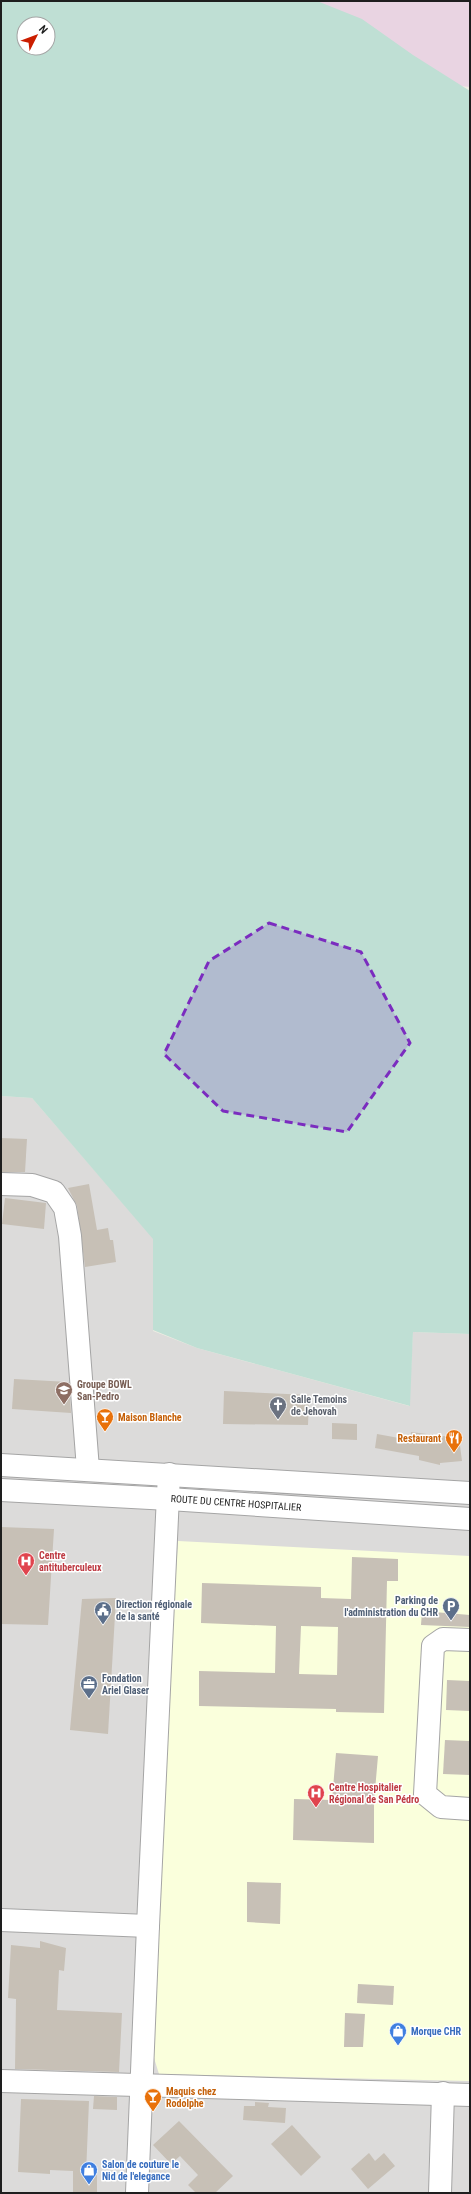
<svg xmlns="http://www.w3.org/2000/svg" width="471" height="2194" font-family="'Roboto Condensed',sans-serif">
<rect width="100%" height="100%" fill="#efede3"/>
<path fill="#dcdbda" d="M1,1096L32,1098L154,1239L153,1331L197,1348L409,1406L413,1332L470,1334V2193H1Z"/>
<path fill="#e9d4e2" d="M252,1H470V87L276,67Z"/>
<path fill="#faffdc" d="M178,1541L470,1556V2081L159,2074L150,2045L162,1792Z"/>
<path fill="#bfdfd4" fill-rule="evenodd" d="M1,1H317L362,19L413,55L470,91V1334L413,1332L410,1406L197,1348L153,1330V1239L32,1098L1,1096ZM24,24H48V48H24Z"/>
<g fill="#c7c0b6" fill-rule="evenodd">
<path d="M1,1138L27,1139L25,1172H1Z"/>
<path d="M89,1184L97,1230L108,1228L110,1240H113L116,1262L85,1267L77,1206L68,1188Z"/>
<path d="M5,1198L46,1203L44,1229L2,1224Z"/>
<path d="M14,1379L69,1382L71,1413L12,1409Z"/>
<path d="M224,1391L309,1395L308,1425L223,1424Z"/>
<path d="M332,1423L357,1424V1440L332,1439Z"/>
<path d="M411,1432L459,1438L462,1461L440,1463V1465L419,1460V1456L375,1448L377,1434L410,1440Z"/>
<path d="M1,1527L54,1529L48,1625L1,1624Z"/>
<path d="M352,1557L398,1559V1581H387L384,1713L336,1712V1709L199,1706V1671L275,1673L276,1626L201,1623L202,1583L321,1587V1598L351,1599ZM301,1626L338,1627L337,1675L299,1674Z"/>
<path d="M116,1598L108,1734L70,1730L82,1599Z"/>
<path d="M422,1611L470,1615V1627L421,1625Z"/>
<path d="M447,1680L470,1681V1711L446,1710Z"/>
<path d="M445,1740L470,1741V1775L443,1774Z"/>
<path d="M336,1753L378,1756L374,1802V1843L293,1840L294,1799L332,1800Z"/>
<path d="M247,1882L281,1883L280,1924L247,1922Z"/>
<path d="M40,1941L66,1948L64,1971L59,1970L57,2010L122,2013L119,2072L15,2069L16,1999L8,1998L11,1945L40,1948Z"/>
<path d="M358,1984L394,1986L393,2005L357,2003Z"/>
<path d="M345,2013L365,2014L363,2047H344Z"/>
<path d="M94,2096L117,2097V2110L93,2109Z"/>
<path d="M21,2099L89,2101L86,2174L97,2175V2193H73V2171L50,2170V2174L18,2172Z"/>
<path d="M255,2102L269,2103L268,2107L286,2108L285,2123L243,2120L244,2106H255Z"/>
<path d="M179,2121L233,2176L215,2193H196L188,2185L198,2175L180,2156L171,2164L153,2145Z"/>
<path d="M292,2125L321,2157L301,2176L271,2144Z"/>
<path d="M369,2153L375,2161L384,2153L395,2166L368,2189L351,2169Z"/>
</g>
<g fill="none" stroke-linecap="round" stroke-linejoin="round">
<g stroke="#a5a5a5" stroke-width="24">
<g id="minor">
<path d="M1,1184L32,1185L54,1192L65,1208L70,1236L88,1469"/>
<path d="M1,1465L470,1493"/>
<path d="M1,1490L169,1499L470,1519"/>
<path d="M470,1640L443,1639L433,1646L425,1794L441,1807L470,1809"/>
<path d="M1,1920L148,1926"/>
<path d="M1,2081L470,2095"/>
<path d="M137,2193L148,1926L169,1474"/>
<path d="M440,2193L443,2093"/>
</g>
</g>
<use href="#minor" stroke="#fff" stroke-width="22"/>
</g>
<path fill="#7b2cbf" fill-opacity="0.2" stroke="#7b2cbf" stroke-width="3" stroke-dasharray="8 5" stroke-linejoin="round" d="M269,923L361,952L410,1043L347,1132L223,1111L164,1054L209,961Z"/>
<defs>
<g id="university-pin" transform="scale(0.9)"><path d="M0 17L-7.5 6A9.5 9.5 0 1 1 7.5 6Z" fill="#8d6e63" stroke="#fff"/><path d="M0-5L7-2L0 1L-7-2ZM-4 1L0 2.5L4 1V4Q0 6-4 4Z" fill="#fff"/></g>
<g id="church-pin" transform="scale(0.9)"><path d="M0 17L-7.5 6A9.5 9.5 0 1 1 7.5 6Z" fill="#6b7280" stroke="#fff"/><path d="M-1.2-6h2.4v3.5h3.3v2.4h-3.3V6h-2.4V-.1h-3.3v-2.4h3.3Z" fill="#fff"/></g>
<g id="bar-pin" transform="scale(0.9)"><path d="M0 17L-7.5 6A9.5 9.5 0 1 1 7.5 6Z" fill="#e8710a" stroke="#fff"/><path d="M-6-5H6L.8 .8V4.5H3.5V6h-7V4.5H-.8V.8Z" fill="#fff"/></g>
<g id="restaurant-pin" transform="scale(0.9)"><path d="M0 17L-7.5 6A9.5 9.5 0 1 1 7.5 6Z" fill="#e8710a" stroke="#fff"/><path d="M-5-6h1v4h1v-4h1v4h1v-4h1v5L-1.5 .5V6h-2V.5L-5-1ZM5-6V6H3V1.5H1.5Q1.5-4 5-6Z" fill="#fff"/></g>
<g id="hospital-pin" transform="scale(0.9)"><path d="M0 17L-7.5 6A9.5 9.5 0 1 1 7.5 6Z" fill="#e0444e" stroke="#fff"/><path d="M-5-5h3v3.5h4V-5h3V5h-3V1.5h-4V5h-3Z" fill="#fff"/></g>
<g id="parking-pin" transform="scale(0.9)"><path d="M0 17L-7.5 6A9.5 9.5 0 1 1 7.5 6Z" fill="#5c6f8a" stroke="#fff"/><path d="M-3.5-5.5H1a3.5 3.5 0 0 1 0 7H-1V5.5H-3.5ZM-1-3.4V-.6H.8a1.4 1.4 0 0 0 0-2.8Z" fill="#fff"/></g>
<g id="civic-pin" transform="scale(0.9)"><path d="M0 17L-7.5 6A9.5 9.5 0 1 1 7.5 6Z" fill="#5c6f8a" stroke="#fff"/><path d="M-.6-6.5H3V-4.5H.6V-3L4-1V1h2V6H-6V1h2V-1L-.6-3ZM-1.2 2.5V6h2.4V2.5Z" fill="#fff"/></g>
<g id="office-pin" transform="scale(0.9)"><path d="M0 17L-7.5 6A9.5 9.5 0 1 1 7.5 6Z" fill="#5c6f8a" stroke="#fff"/><path d="M-6-3h4V-5.5h4V-3h4V5H-6ZM-1-4.5V-3h2v-1.5ZM-6 0V1H6V0Z" fill="#fff"/></g>
<g id="shop-pin" transform="scale(0.9)"><path d="M0 17L-7.5 6A9.5 9.5 0 1 1 7.5 6Z" fill="#3f7fe0" stroke="#fff"/><path d="M-5-2.5h2.3a2.7 3.5 0 0 1 5.4 0H5L5.5 6h-11ZM-1.5-2.5h3a1.5 2.3 0 0 0-3 0Z" fill="#fff"/></g>
</defs>
<g fill-rule="evenodd">
<use href="#university-pin" x="64" y="1390"/>
<use href="#church-pin" x="278" y="1405"/>
<use href="#bar-pin" x="105" y="1417"/>
<use href="#restaurant-pin" x="454" y="1438"/>
<use href="#hospital-pin" x="26" y="1561"/>
<use href="#parking-pin" x="451" y="1606"/>
<use href="#civic-pin" x="103" y="1610"/>
<use href="#office-pin" x="89" y="1684"/>
<use href="#hospital-pin" x="316" y="1793"/>
<use href="#shop-pin" x="398" y="2031"/>
<use href="#bar-pin" x="153" y="2097"/>
<use href="#shop-pin" x="89" y="2170"/>
</g>
<g text-anchor="middle" dominant-baseline="central" stroke-width="3" stroke-linejoin="round" paint-order="stroke">
<g font-size="10" font-weight="bold" fill="#785e54" stroke="#fff" text-anchor="start">
<text x="77" y="1384">Groupe BOWL<tspan x="77" dy="12">San-Pedro</tspan></text>
</g>
<g font-size="10" font-weight="bold" fill="#5b616d" stroke="#fff" text-anchor="start">
<text x="291" y="1399">Salle Temoins<tspan x="291" dy="12">de Jehovah</tspan></text>
</g>
<g font-size="10" font-weight="bold" fill="#c56008" stroke="#fff" text-anchor="start">
<text x="118" y="1417">Maison Blanche</text>
<text x="441" y="1438" text-anchor="end">Restaurant</text>
<text x="166" y="2091">Maquis chez<tspan x="166" dy="12">Rodolphe</tspan></text>
</g>
<g font-size="10" fill="#1e1e1e" stroke="#fff">
<text transform="translate(236 1503) rotate(4)">ROUTE DU CENTRE HOSPITALIER</text>
</g>
<g font-size="10" font-weight="bold" fill="#be3a42" stroke="#fff" text-anchor="start">
<text x="39" y="1555">Centre<tspan x="39" dy="12">antituberculeux</tspan></text>
<text x="329" y="1787">Centre Hospitalier<tspan x="329" dy="12">Régional de San Pédro</tspan></text>
</g>
<g font-size="10" font-weight="bold" fill="#4e5e75" stroke="#fff" text-anchor="start">
<text x="438" y="1600" text-anchor="end">Parking de<tspan x="438" dy="12">l'administration du CHR</tspan></text>
<text x="116" y="1604">Direction régionale<tspan x="116" dy="12">de la santé</tspan></text>
<text x="102" y="1678">Fondation<tspan x="102" dy="12">Ariel Glaser</tspan></text>
</g>
<g font-size="10" font-weight="bold" fill="#366cbe" stroke="#fff" text-anchor="start">
<text x="411" y="2031">Morque CHR</text>
<text x="102" y="2164">Salon de couture le<tspan x="102" dy="12">Nid de l'elegance</tspan></text>
</g>
</g>
<rect width="471" height="2194" fill="none" stroke="#1e1e1e" stroke-width="4"/>
<g transform="translate(36 36) rotate(48)"><circle r="19" fill="#ffffff" stroke="#a5a5a5"/>
<path d="M0-3L7 15L0 10L-7 15Z" fill="#cb1e00"/>
<text y="-6" font-size="11" font-weight="bold" text-anchor="middle" fill="#1e1e1e">N</text>
</g>
</svg>
